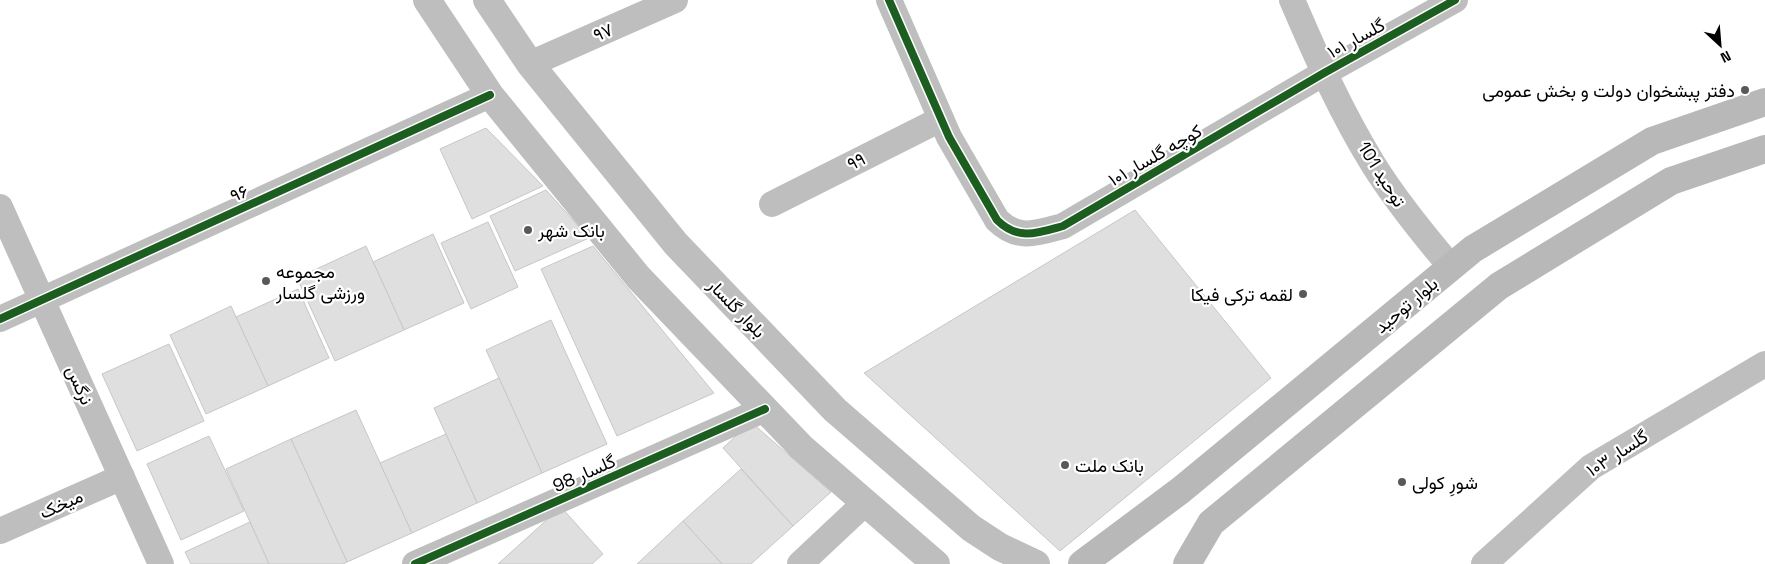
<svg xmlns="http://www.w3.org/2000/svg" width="1765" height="564" font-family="'Space Grotesk',Vazirmatn,sans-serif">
<rect width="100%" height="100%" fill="#fff"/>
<g fill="#dfdfdf" stroke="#c7c7c7">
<path d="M486,128L543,186L472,219L440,149Z"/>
<path d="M546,190L589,238L515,271L490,216Z"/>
<path d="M1135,210L1271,378L1060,551L864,373Z"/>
<path d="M488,222L518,287L471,309L441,243Z"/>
<path d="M433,234L464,303L404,330L373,262Z"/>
<path d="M366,246L404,330L335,361L297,278Z"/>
<path d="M593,246L714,393L617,436L541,269Z"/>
<path d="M298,289L329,358L268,386L236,317Z"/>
<path d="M231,306L268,386L206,414L170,335Z"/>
<path d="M551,320L607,444L542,473L486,350Z"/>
<path d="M169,344L204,421L137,451L102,374Z"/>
<path d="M499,378L542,473L477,503L434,408Z"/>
<path d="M356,410L412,533L347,562L291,439Z"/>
<path d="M751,422L831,492L793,526L723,448Z"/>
<path d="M446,434L477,503L412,533L380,463Z"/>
<path d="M209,436L244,511L181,540L147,464Z"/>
<path d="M291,439L347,562L343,564H269L226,469Z"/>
<path d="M741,469L793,526L751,564H722L683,521Z"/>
<path d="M561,507L603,554L592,564H498Z"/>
<path d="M683,521L722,564H637Z"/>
<path d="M250,522L269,564H191L185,552Z"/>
</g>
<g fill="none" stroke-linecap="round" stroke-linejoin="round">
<g stroke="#bebebe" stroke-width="26">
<path d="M889,0L949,137L997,220C1018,241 1038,233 1063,226L1324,73L1455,0"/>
<path d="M1292,0C1316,56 1341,112 1373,164C1396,201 1423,234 1451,267"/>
<path d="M530,64L675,0"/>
<path d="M772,204L941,119"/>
<path d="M0,207L161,564"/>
<path d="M0,319L490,95"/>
<path d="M0,531L122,477"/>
<path d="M415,564L765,409"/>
<path d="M800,564L865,503"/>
<path d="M1484,564L1591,467L1765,364"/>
</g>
<g stroke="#b8b8b8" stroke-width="28">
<path d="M1082,564L1181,490L1473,249L1652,141L1765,102"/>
<path d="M1187,564L1211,523L1499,286L1671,181L1765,149"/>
</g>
<g stroke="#bebebe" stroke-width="28">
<path d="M427,0L490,95L638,277L801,447L936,564"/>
<path d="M487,0L530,64L676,244L835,410L971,528L1000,547L1036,564"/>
</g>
<g stroke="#fff" stroke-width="11">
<g id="cycleway">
<path d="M889,0L949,137L997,220C1018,241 1038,233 1063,226L1324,73L1455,0"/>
<path d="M0,319L490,95"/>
<path d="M415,564L765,409"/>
</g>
</g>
<use href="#cycleway" stroke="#1b5e20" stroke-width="8"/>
</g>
<g fill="#595959" stroke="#fff" stroke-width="2">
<circle cx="1745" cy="90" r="5"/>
<circle cx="528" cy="230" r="5"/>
<circle cx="266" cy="281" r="5"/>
<circle cx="1303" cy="294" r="5"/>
<circle cx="1065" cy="465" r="5"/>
<circle cx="1402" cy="482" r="5"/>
</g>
<g text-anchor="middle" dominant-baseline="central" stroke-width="4.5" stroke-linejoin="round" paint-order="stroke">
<g font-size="18" fill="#000" stroke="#fff">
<text transform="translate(603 32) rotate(-24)">۹۷</text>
<text transform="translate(1356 38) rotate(-29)">گلسار ۱۰۱</text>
<text transform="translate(1155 155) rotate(-30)">کوچه گلسار ۱۰۱</text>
<text transform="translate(856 161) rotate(-27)">۹۹</text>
<text transform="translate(1382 174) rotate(58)">توحید 101</text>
<text transform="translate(239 193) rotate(-25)">۹۶</text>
<text transform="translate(1406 305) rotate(-40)">بلوار توحید</text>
<text transform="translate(737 308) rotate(46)">بلوار گلسار</text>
<text transform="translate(80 385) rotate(66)">نرگس</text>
<text transform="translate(1617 453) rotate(-33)">گلسار ۱۰۳</text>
<text transform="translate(584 473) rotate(-24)">گلسار 98</text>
<text transform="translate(61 504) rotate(-24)">میخک</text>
</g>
<g font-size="18" fill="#000" stroke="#fff" text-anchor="start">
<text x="1735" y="90" text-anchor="end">دفتر پبشخوان دولت و بخش عمومی</text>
<text x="538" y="230">بانک شهر</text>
<text x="276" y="271">مجموعه<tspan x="276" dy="21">ورزشی گلسار</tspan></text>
<text x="1293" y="294" text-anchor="end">لقمه ترکی فیکا</text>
<text x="1075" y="465">بانک ملت</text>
<text x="1412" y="482">شورِ کولی</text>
</g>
</g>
<g transform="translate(1720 45) rotate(154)" stroke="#ffffff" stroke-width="4" paint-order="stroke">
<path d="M0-4L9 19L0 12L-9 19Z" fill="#000000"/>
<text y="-8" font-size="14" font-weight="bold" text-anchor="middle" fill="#000000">N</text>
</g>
</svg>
